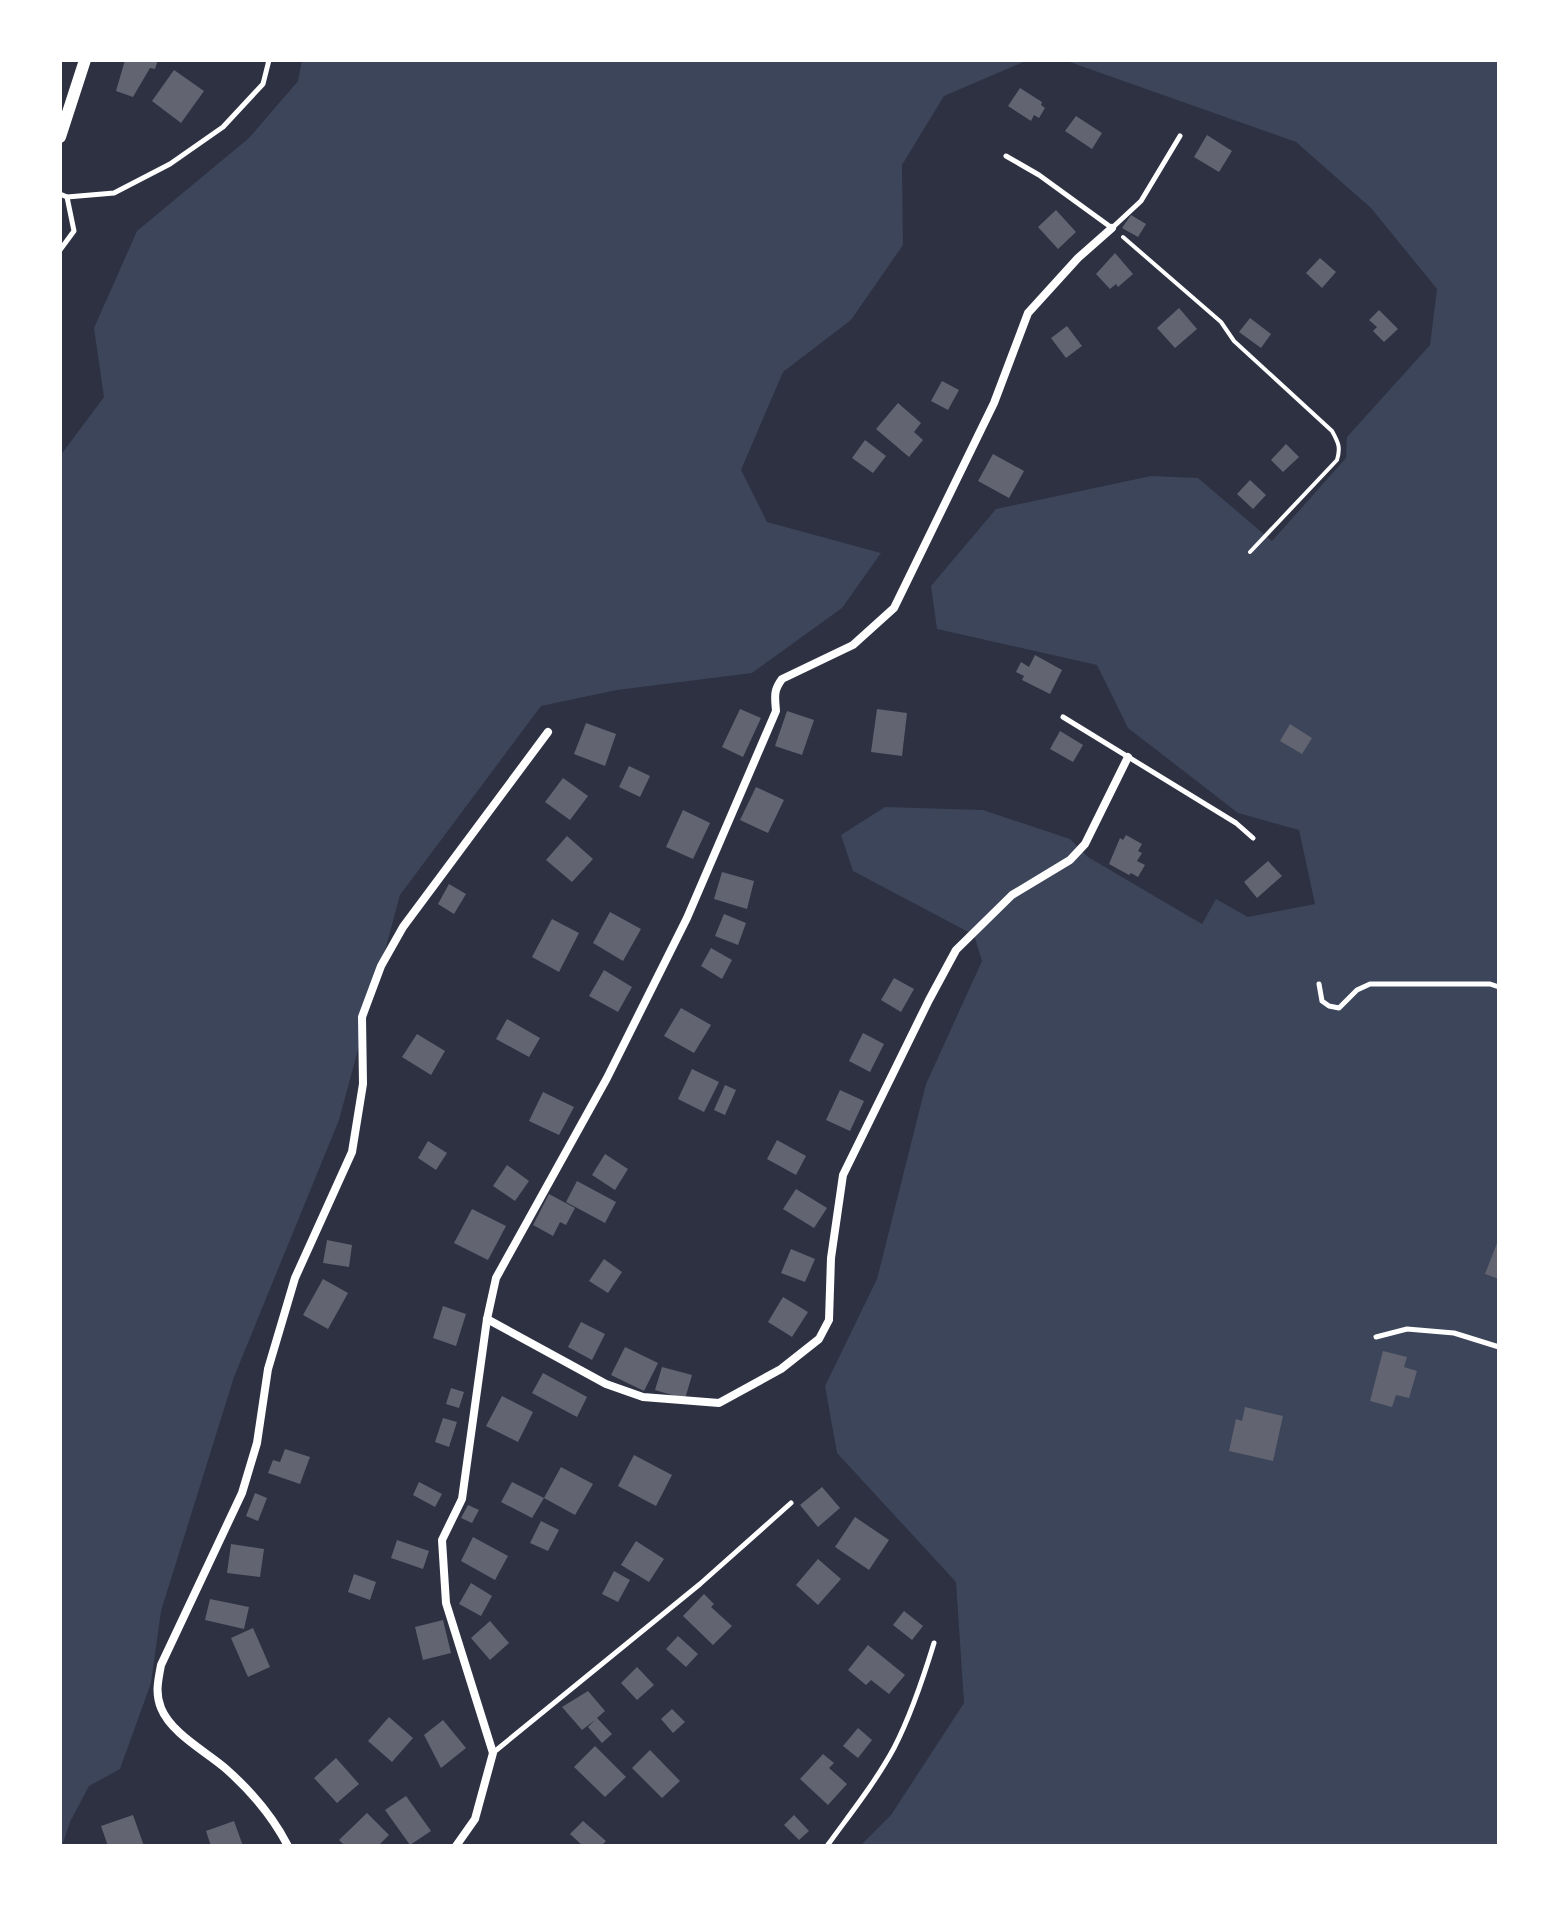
<svg xmlns="http://www.w3.org/2000/svg" width="1559" height="1906" font-family="Mulish,sans-serif">
<rect width="100%" height="100%" fill="#2d3142"/>
<g fill="#3c4559">
<path d="M302,60H1028L944,96L902,165L903,245L851,320L783,372L741,470L767,522L881,553L842,608L752,673L617,690L541,706L400,895L339,1120L234,1377L161,1611L151,1683L120,1769L89,1786L70,1822L62,1846H60V456L104,397L94,328L137,231L249,138L298,81Z"/>
<path d="M1064,60H1499V1846H860L891,1815L964,1703L956,1582L837,1453L825,1386L877,1279L926,1084L982,961L974,935L853,871L841,835L885,807L983,810L1070,839L1088,857L1202,924L1216,899L1248,917L1315,904L1299,830L1238,813L1128,728L1097,665L937,629L931,586L996,509L1151,476L1198,478L1272,541L1346,458L1347,437L1430,345L1437,289L1371,208L1296,142Z"/>
</g>
<g fill="#626471">
<path d="M125,60H158L155,69L150,68L133,97L116,91Z"/>
<path d="M174,70L204,91L181,123L152,101Z"/>
<path d="M1020,88L1042,102L1041,105L1045,108L1039,118L1034,115L1031,121L1008,106Z"/>
<path d="M1076,116L1102,133L1092,149L1065,131Z"/>
<path d="M1207,135L1232,151L1219,172L1194,157Z"/>
<path d="M1056,210L1076,232L1058,249L1038,227Z"/>
<path d="M1131,215L1146,224L1138,237L1122,228Z"/>
<path d="M1115,253L1133,274L1118,287L1116,284L1110,289L1096,274Z"/>
<path d="M1320,258L1336,272L1322,288L1306,273Z"/>
<path d="M1179,308L1197,329L1175,348L1157,328Z"/>
<path d="M1379,310L1398,329L1384,342L1373,331L1377,327L1369,320Z"/>
<path d="M1250,318L1271,334L1261,348L1239,332Z"/>
<path d="M1067,326L1082,346L1066,358L1051,338Z"/>
<path d="M942,381L959,390L948,410L931,401Z"/>
<path d="M898,403L921,423L914,432L923,440L909,457L876,429Z"/>
<path d="M865,440L886,456L873,473L852,458Z"/>
<path d="M1286,444L1299,457L1283,472L1271,460Z"/>
<path d="M993,454L1024,471L1009,498L978,481Z"/>
<path d="M1250,480L1266,495L1253,509L1237,494Z"/>
<path d="M1035,655L1062,670L1050,694L1022,680L1024,676L1016,672L1021,662L1029,667Z"/>
<path d="M740,709L761,718L743,757L722,747Z"/>
<path d="M877,709L907,713L902,756L871,752Z"/>
<path d="M787,711L814,720L802,755L775,746Z"/>
<path d="M586,723L616,734L605,766L574,754Z"/>
<path d="M1290,724L1312,738L1302,754L1280,741Z"/>
<path d="M1060,731L1083,745L1073,762L1050,749Z"/>
<path d="M629,766L650,776L640,797L619,787Z"/>
<path d="M563,778L588,796L570,820L545,802Z"/>
<path d="M756,787L784,800L768,833L740,820Z"/>
<path d="M683,810L710,823L693,859L666,847Z"/>
<path d="M1126,835L1142,844L1138,851L1142,853L1137,861L1145,865L1138,877L1131,873L1129,875L1109,864L1120,838L1123,840Z"/>
<path d="M567,836L593,859L572,882L546,860Z"/>
<path d="M1268,861L1282,876L1257,898L1244,882Z"/>
<path d="M722,872L754,881L747,909L714,899Z"/>
<path d="M449,884L466,894L454,914L438,904Z"/>
<path d="M610,912L641,929L623,961L593,943Z"/>
<path d="M724,914L746,923L738,945L715,936Z"/>
<path d="M552,919L579,933L559,972L532,957Z"/>
<path d="M711,948L732,960L722,979L701,966Z"/>
<path d="M604,970L632,987L618,1012L589,996Z"/>
<path d="M894,978L914,989L901,1012L881,1000Z"/>
<path d="M681,1008L711,1025L694,1053L664,1036Z"/>
<path d="M507,1019L540,1038L529,1057L496,1039Z"/>
<path d="M863,1033L884,1044L870,1072L849,1061Z"/>
<path d="M417,1034L445,1051L431,1075L402,1057Z"/>
<path d="M692,1069L719,1082L704,1112L678,1099Z"/>
<path d="M725,1085L736,1090L725,1115L714,1110Z"/>
<path d="M840,1090L864,1101L850,1131L826,1120Z"/>
<path d="M543,1092L574,1107L559,1135L529,1121Z"/>
<path d="M777,1140L806,1156L796,1175L767,1159Z"/>
<path d="M428,1141L447,1153L436,1170L418,1158Z"/>
<path d="M605,1154L628,1169L615,1190L592,1175Z"/>
<path d="M507,1165L529,1181L515,1201L493,1186Z"/>
<path d="M577,1181L616,1202L605,1223L566,1202Z"/>
<path d="M796,1189L827,1208L814,1228L783,1209Z"/>
<path d="M549,1194L575,1208L566,1225L560,1222L553,1236L533,1225Z"/>
<path d="M472,1209L506,1226L488,1260L454,1243Z"/>
<path d="M1499,1238V1279L1485,1274Z"/>
<path d="M327,1240L352,1245L349,1267L323,1263Z"/>
<path d="M791,1249L815,1259L805,1282L781,1273Z"/>
<path d="M604,1259L622,1272L608,1293L589,1281Z"/>
<path d="M323,1279L348,1293L328,1329L303,1315Z"/>
<path d="M783,1297L808,1312L792,1337L768,1322Z"/>
<path d="M443,1306L466,1314L456,1346L433,1338Z"/>
<path d="M581,1322L605,1334L592,1360L568,1347Z"/>
<path d="M625,1347L658,1363L644,1391L611,1375Z"/>
<path d="M1383,1351L1407,1357L1404,1367L1417,1371L1409,1398L1396,1395L1392,1407L1370,1401Z"/>
<path d="M662,1367L692,1375L685,1399L655,1390Z"/>
<path d="M543,1373L587,1397L577,1417L532,1393Z"/>
<path d="M451,1388L464,1392L459,1408L446,1404Z"/>
<path d="M502,1396L533,1412L518,1442L486,1426Z"/>
<path d="M1245,1407L1283,1416L1273,1461L1229,1451L1236,1419L1242,1421Z"/>
<path d="M443,1418L457,1422L449,1447L435,1442Z"/>
<path d="M285,1449L310,1457L300,1484L268,1473L273,1460L280,1462Z"/>
<path d="M634,1455L672,1475L656,1506L618,1486Z"/>
<path d="M561,1467L593,1484L575,1515L544,1498Z"/>
<path d="M419,1482L442,1494L435,1507L413,1495Z"/>
<path d="M512,1482L544,1498L532,1518L501,1502Z"/>
<path d="M822,1487L840,1508L818,1527L800,1505Z"/>
<path d="M255,1493L267,1498L258,1521L246,1516Z"/>
<path d="M468,1505L479,1510L472,1523L461,1518Z"/>
<path d="M855,1517L889,1540L869,1570L835,1547Z"/>
<path d="M541,1521L559,1530L548,1551L530,1543Z"/>
<path d="M473,1537L508,1556L495,1580L461,1561Z"/>
<path d="M397,1540L429,1551L423,1569L391,1558Z"/>
<path d="M636,1541L664,1559L649,1582L621,1565Z"/>
<path d="M231,1544L264,1549L260,1577L227,1573Z"/>
<path d="M818,1559L841,1579L818,1605L796,1585Z"/>
<path d="M614,1571L630,1580L618,1602L602,1594Z"/>
<path d="M354,1574L376,1582L370,1600L348,1592Z"/>
<path d="M471,1583L492,1596L481,1616L459,1604Z"/>
<path d="M704,1594L714,1604L711,1607L732,1626L713,1645L683,1616Z"/>
<path d="M210,1599L249,1607L244,1629L205,1620Z"/>
<path d="M904,1611L923,1626L912,1640L893,1625Z"/>
<path d="M443,1620L451,1653L423,1660L415,1627Z"/>
<path d="M490,1621L509,1643L490,1660L471,1638Z"/>
<path d="M253,1628L270,1667L248,1677L231,1638Z"/>
<path d="M678,1636L698,1654L686,1667L666,1649Z"/>
<path d="M868,1645L905,1675L889,1694L871,1680L866,1685L848,1670Z"/>
<path d="M637,1667L654,1685L637,1700L621,1683Z"/>
<path d="M588,1691L605,1711L597,1718L612,1734L602,1743L588,1727L595,1720L582,1730L562,1707Z"/>
<path d="M672,1709L685,1722L673,1733L661,1719Z"/>
<path d="M389,1717L413,1738L392,1762L368,1741Z"/>
<path d="M443,1720L466,1748L441,1768L424,1735Z"/>
<path d="M858,1728L872,1740L858,1758L843,1746Z"/>
<path d="M595,1746L626,1777L605,1797L574,1767Z"/>
<path d="M650,1750L680,1781L662,1798L632,1768Z"/>
<path d="M823,1754L834,1763L829,1768L847,1784L828,1805L800,1779Z"/>
<path d="M336,1758L359,1784L337,1803L314,1778Z"/>
<path d="M406,1796L431,1831L410,1845L385,1810Z"/>
<path d="M367,1813L389,1835L378,1846H345L339,1840Z"/>
<path d="M133,1815L144,1846H108L101,1826Z"/>
<path d="M794,1815L809,1831L799,1840L784,1825Z"/>
<path d="M234,1821L243,1846H211L206,1831Z"/>
<path d="M583,1821L606,1841L601,1846H583L570,1834Z"/>
</g>
<g fill="none" stroke-linecap="round" stroke-linejoin="round">
<path stroke="#fff" stroke-width="4" d="M1123,237L1221,322L1234,341L1332,431C1338,442 1341,447 1337,460L1250,552"/>
<g stroke="#fff" stroke-width="5">
<path d="M1006,156L1039,175L1112,228L1141,201L1180,136"/>
<path d="M60,194L67,197L74,231L60,250"/>
<path d="M67,197L114,193L170,164L223,127L263,84L269,60"/>
<path d="M1063,717L1236,823L1253,838"/>
<path d="M1319,984L1322,1001L1329,1006L1339,1008L1357,990L1370,984H1490L1499,987"/>
<path d="M1376,1337L1407,1329L1454,1333L1499,1347"/>
<path d="M494,1752L700,1584L791,1503"/>
<path d="M827,1846C850,1814 875,1783 894,1748C911,1715 923,1679 934,1643"/>
</g>
<g stroke="#fff" stroke-width="8">
<path d="M487,1319L606,1384L643,1397L719,1403L781,1369L819,1339L829,1320L831,1258L843,1175L929,1000L956,950L1012,895L1070,860L1085,844L1128,757"/>
<path d="M288,1846C273,1817 249,1789 225,1768C205,1751 171,1733 161,1708C155,1693 158,1681 161,1665L242,1493L257,1443L268,1369L295,1278L352,1152L363,1084L362,1017L381,966L403,927L548,732"/>
<path d="M456,1846L475,1819L493,1753L446,1603L442,1540L462,1499L487,1319L496,1278L607,1078L687,918L776,711C775,697 773,691 782,679L853,645L894,608L994,403L1028,313L1078,258L1112,228"/>
</g>
<path stroke="#fff" stroke-width="12" d="M60,137L85,60"/>
</g>
<rect width="1559" height="1906" fill="none" stroke="#ffffff" stroke-width="124"/>
</svg>
